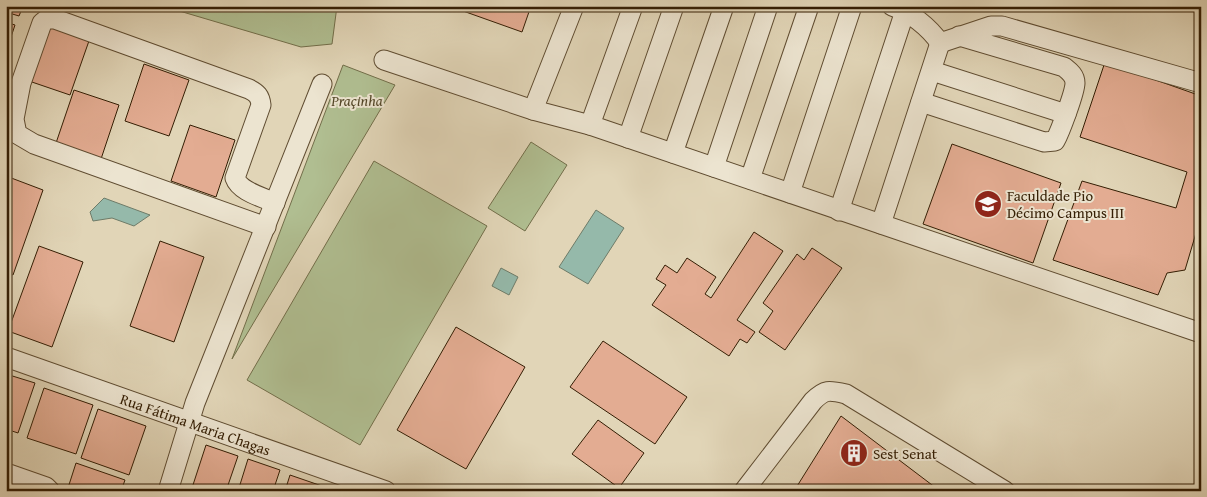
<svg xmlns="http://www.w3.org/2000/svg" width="1207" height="497" font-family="'Gentium Book Plus',serif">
<rect width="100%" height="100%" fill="#e1d5b7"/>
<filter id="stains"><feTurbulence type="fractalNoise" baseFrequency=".004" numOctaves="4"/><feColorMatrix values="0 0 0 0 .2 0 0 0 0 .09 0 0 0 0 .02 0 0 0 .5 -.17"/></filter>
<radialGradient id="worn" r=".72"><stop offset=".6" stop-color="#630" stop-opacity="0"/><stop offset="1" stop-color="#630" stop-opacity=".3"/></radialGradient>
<g fill="#b0be91" stroke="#726e4a">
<path d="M168,6H337L332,44L301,47L176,10Z"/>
<path d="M343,65L395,85L232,359Z"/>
<path d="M531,142L567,165L525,231L488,208Z"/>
<path d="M374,161L487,226L360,445L247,380Z"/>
</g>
<g fill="#95b9aa" stroke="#6e7b68">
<path d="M104,198L150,215L134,226L112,218L93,221L90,212Z"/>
<path d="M596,210L624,228L588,284L559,267Z"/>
<path d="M501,268L518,277L509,295L492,286Z"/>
</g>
<g fill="#e3ac92" stroke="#341e04">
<path d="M6,6H23L19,16L9,13L6,20Z"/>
<path d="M449,6H531L522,32Z"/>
<path d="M6,22L15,25L9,43L6,42Z"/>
<path d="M45,23L90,38L70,95L26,80Z"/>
<path d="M1105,62L1201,96V222L1199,223L1185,270L1167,273L1158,295L1053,260L1082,181L1176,208L1187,172L1080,137Z"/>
<path d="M144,64L189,80L169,136L125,121Z"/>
<path d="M74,90L119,105L100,162L55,146Z"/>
<path d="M190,125L235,140L216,197L171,181Z"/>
<path d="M952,144L1061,183L1033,263L923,224Z"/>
<path d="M6,176L43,190L13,275L6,272Z"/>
<path d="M754,232L783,251L737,320L755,332L747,343L740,339L729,356L652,305L666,285L656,279L665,265L677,273L687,258L716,277L705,294L711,298Z"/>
<path d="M160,241L204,257L174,342L130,326Z"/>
<path d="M39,246L83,262L52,347L8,331Z"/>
<path d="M812,248L842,268L785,350L759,332L773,311L763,303L797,254L804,260Z"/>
<path d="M456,327L525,367L466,469L397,430Z"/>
<path d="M603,341L687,397L655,444L570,387Z"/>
<path d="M6,374L35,383L18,433L6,429Z"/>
<path d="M44,388L93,405L76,454L27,438Z"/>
<path d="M98,409L146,426L129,475L81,458Z"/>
<path d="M841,416L940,491H794Z"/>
<path d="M598,420L644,453L619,488L572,454Z"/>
<path d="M206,445L238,456L226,491H191Z"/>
<path d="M248,459L280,470L273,491H238Z"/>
<path d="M76,463L125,480L121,491H67Z"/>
<path d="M290,475L322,486L321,491H285Z"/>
</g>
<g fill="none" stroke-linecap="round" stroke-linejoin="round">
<g stroke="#5f4c31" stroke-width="21">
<g id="minor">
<path d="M574,6L533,110L590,125L1201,333"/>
<path d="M892,6C910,12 929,27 940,43L991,26H1002L1201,83"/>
<path d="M384,60L533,110"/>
<path d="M932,71L1066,114"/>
<path d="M921,102L1044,142L1055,141C1060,132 1075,92 1075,83C1075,75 1069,71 1064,67L959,36"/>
<path d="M590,125L633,6"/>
<path d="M628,138L674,6"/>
<path d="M673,153L724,6"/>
<path d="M714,167L768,6"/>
<path d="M750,179L809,6"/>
<path d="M790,193L852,6"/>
<path d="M839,211L905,11"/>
<path d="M881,224L940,43"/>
<path d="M266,227L34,144L17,134L14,119L21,83L42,23L47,19H55L249,89C257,93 260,96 261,105L235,178C240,192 263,197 275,203"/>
<path id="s1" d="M6,357L386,491"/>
<path d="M6,473L46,487L50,491"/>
<path d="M168,491L195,403L322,84"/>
<path d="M744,491L813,401C825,389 829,390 846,394L1005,491"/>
</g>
</g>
<use href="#minor" stroke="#ece4d0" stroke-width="19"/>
</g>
<defs>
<g id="university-disc" transform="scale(1.4375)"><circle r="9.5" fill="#8f2418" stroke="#ece4d0"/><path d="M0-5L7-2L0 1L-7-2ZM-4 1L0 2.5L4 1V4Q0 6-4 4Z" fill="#fff"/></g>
<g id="building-disc" transform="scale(1.4375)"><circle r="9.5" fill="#8f2418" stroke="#ece4d0"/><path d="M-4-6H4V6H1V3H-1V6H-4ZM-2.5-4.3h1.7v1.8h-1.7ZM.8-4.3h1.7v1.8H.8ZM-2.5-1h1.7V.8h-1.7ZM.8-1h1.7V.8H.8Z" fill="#fff"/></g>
</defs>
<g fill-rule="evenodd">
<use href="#university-disc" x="988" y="204"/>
<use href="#building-disc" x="854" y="453"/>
</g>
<g text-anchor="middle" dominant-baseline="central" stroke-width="4" stroke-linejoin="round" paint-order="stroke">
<g font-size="15" font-style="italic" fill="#534627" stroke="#ece4d0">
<text x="357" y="100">Praçinha</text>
</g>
<g font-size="15" fill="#341e04" stroke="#ece4d0" text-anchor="start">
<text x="1007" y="195">Faculdade Pio<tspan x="1007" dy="17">Décimo Campus III</tspan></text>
<text x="873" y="453">Sest Senat</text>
</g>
<g font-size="15" fill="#341e04" stroke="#ece4d0">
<text stroke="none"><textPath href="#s1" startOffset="201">Rua Fátima Maria Chagas</textPath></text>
</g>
</g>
<rect width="1207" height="497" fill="none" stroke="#e1d5b7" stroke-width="25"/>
<rect x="8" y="8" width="1192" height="482" fill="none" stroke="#341e04" stroke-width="2.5"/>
<rect x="12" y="12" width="1182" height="472" fill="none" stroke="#341e04"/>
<rect width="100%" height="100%" filter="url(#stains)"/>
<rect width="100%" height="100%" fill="url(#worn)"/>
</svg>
